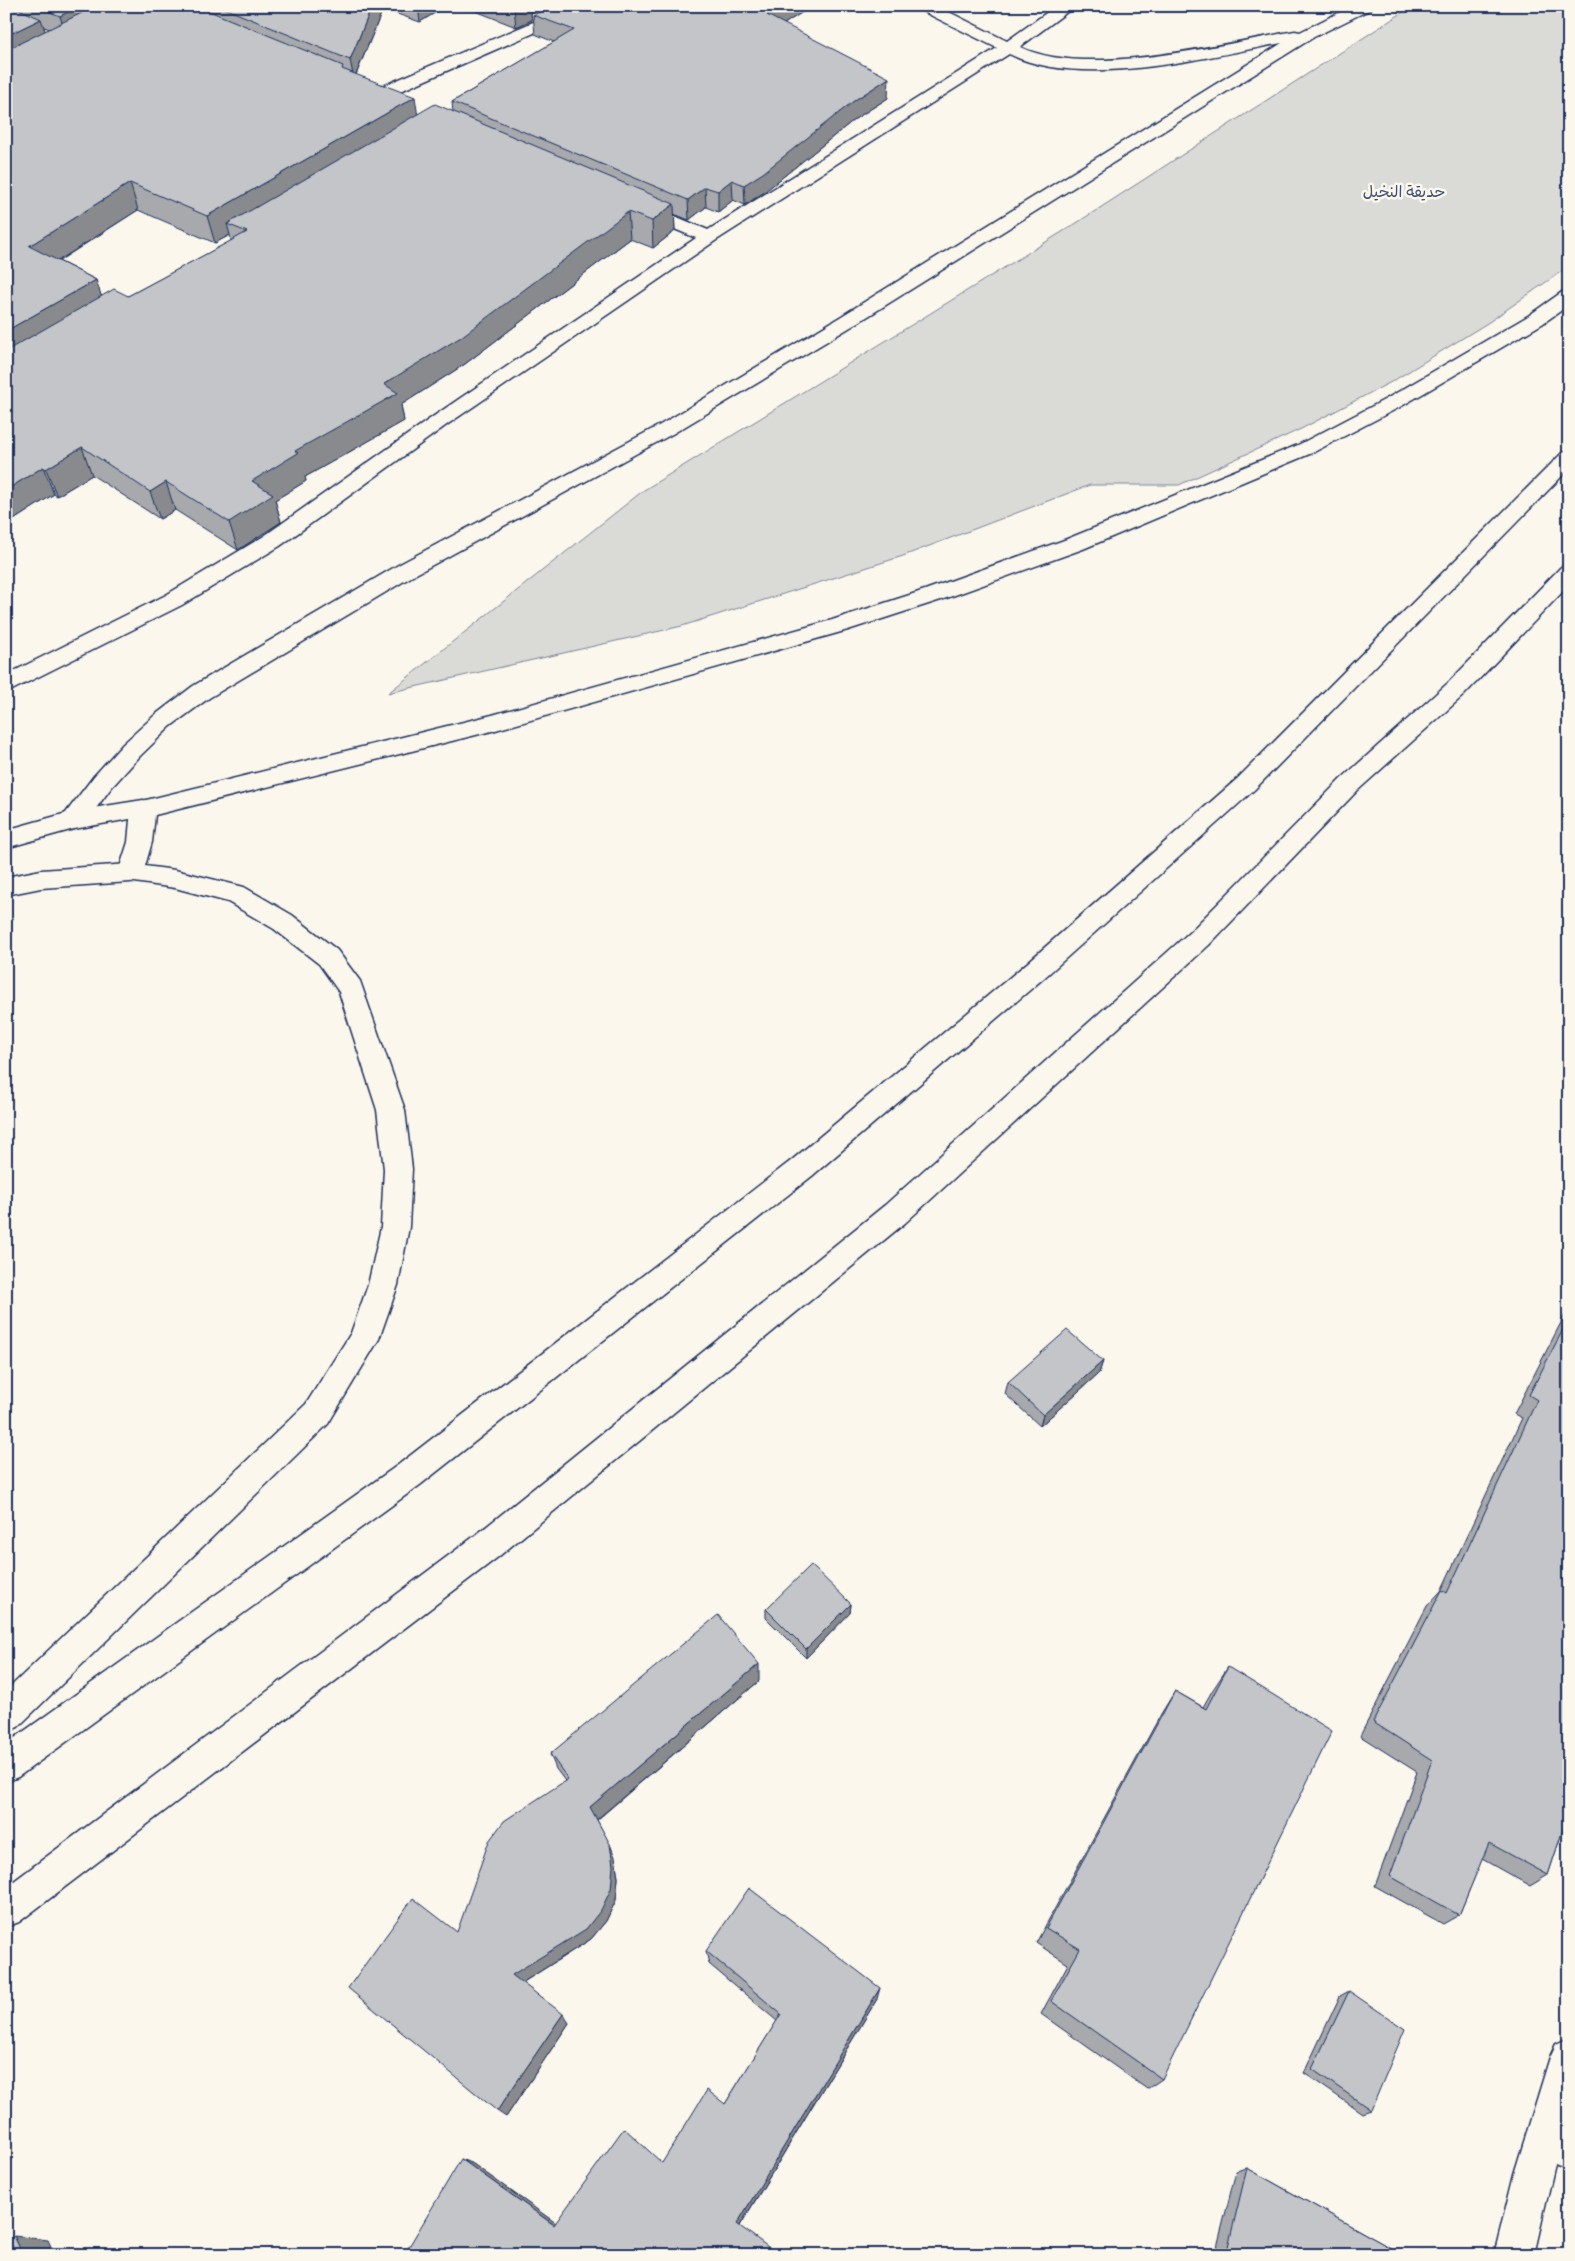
<svg xmlns="http://www.w3.org/2000/svg" width="1575" height="2261" font-family="'Gochi Hand','Playpen Sans Arabic',sans-serif">
<rect width="100%" height="100%" fill="#fbf7ec"/>
<filter id="ink" filterUnits="userSpaceOnUse"><feTurbulence type="fractalNoise" baseFrequency=".02" numOctaves="2"/><feDisplacementMap in="SourceGraphic" scale="10" xChannelSelector="R" yChannelSelector="G"/><feConvolveMatrix kernelMatrix="1 2 1 2 8 2 1 2 1" color-interpolation-filters="sRGB"/></filter>
<g filter="url(#ink)">
<path fill="#dadad7" stroke="#7a849a" d="M1415,6H1569V266L1489,322L1393,381L1301,429L1179,485H1090L903,556L682,626L388,693L644,490L1075,224L1408,9Z"/>
<g fill="none" stroke-linecap="round" stroke-linejoin="round">
<g stroke="#1b2f5e" stroke-width="3">
<g id="street">
<path d="M563,6H583L557,23L389,96L399,100L401,104L399,108C389,110 373,104 367,96L369,92L545,17Z"/>
<path d="M916,6H937L1007,41L1056,6H1075L1020,47C1086,79 1223,44 1295,31L1300,32L1352,6H1373L1371,9L1314,37L854,325L674,433L416,574L209,698L171,726L140,756L111,788L83,826L74,829L65,826L62,820L65,814L94,776L123,744L155,715L193,686L400,564L660,425L840,317L1282,43C1205,57 1082,90 1009,54L715,241L448,424L280,546L182,605L6,693V675L166,595L264,536L434,416L696,238L634,212L631,208L634,204H646L708,230L997,48L918,9Z"/>
<path d="M1569,2038V2120L1566,2127L1569,2129V2170L1555,2164L1534,2255H1494L1514,2174L1550,2057L1556,2044Z"/>
</g>
</g>
<g stroke="#1b2f5e" stroke-width="3">
<g id="secondary">
<path d="M143,800L152,803L155,809L152,815L74,829L6,848V830L74,811Z"/>
<path d="M130,864L139,866L142,873L139,880L130,882L41,888L6,895V877L41,870Z"/>
</g>
</g>
<g stroke="#1b2f5e" stroke-width="3">
<g id="highway">
<path d="M1569,290V305L1542,324L1400,407L1312,453L1083,549L941,600L848,630L492,731L155,815L152,842L145,866L175,870L244,887L292,915L337,950L360,981L405,1110L412,1169L409,1227L398,1285L379,1339L328,1424L18,1727L6,1732V1691L306,1404L351,1333L368,1285L381,1227L384,1169L377,1110L339,992L319,964L274,929L228,902L175,888L121,880L118,873L128,842L131,809L134,803L492,715L832,620L925,590L1067,539L1298,445L1386,399L1528,316L1562,292Z"/>
<path d="M1569,451V469L1254,790L1045,977L812,1176L420,1485L18,1777L6,1782V1744L398,1465L792,1160L1027,963L1238,778L1562,453Z"/>
<path d="M1569,565V585L1464,695L1357,791L1209,945L905,1223L498,1557L19,1922L6,1927V1887L476,1535L885,1205L1191,931L1341,779L1448,683L1561,567Z"/>
</g>
</g>
<use href="#street" fill="#fbf7ec" fill-rule="evenodd"/>
<use href="#secondary" fill="#fbf7ec" fill-rule="evenodd"/>
<use href="#highway" fill="#fbf7ec" fill-rule="evenodd"/>
</g>
<g fill="#a8a9ad" stroke="#1b2f5e" fill-rule="evenodd">
<path d="M20,6H446L420,22L383,9L356,75L418,114L453,112L452,102L554,42L535,34L533,15L545,10L534,6H812L784,24L888,98L855,119L763,193L745,205L733,200L718,212L706,207L689,220L674,214L675,231L653,248L630,239L465,364L401,405L404,421L305,477L306,481L275,500L281,522L238,550L175,510L160,519L92,475L57,496L54,494L6,525L22,10ZM44,27L50,29L45,31ZM138,210L215,243L230,235L231,241L128,296H101L96,280L59,261Z"/>
<path d="M463,6H530L532,20L516,27Z"/>
<path d="M978,6H990L986,9Z"/>
<path d="M1569,1307V1811L1548,1875L1530,1886L1482,1859L1459,1915L1443,1924L1375,1886L1417,1772L1360,1736L1427,1606L1441,1591L1522,1418L1514,1414Z"/>
<path d="M1103,1361L1099,1373L1040,1426L1005,1394L1008,1382Z"/>
<path d="M851,1604L850,1613L806,1658L766,1618V1609Z"/>
<path d="M1228,1667L1162,2079L1147,2089L1041,2014L1068,1964L1036,1943L1161,1714L1175,1691L1203,1707L1212,1691Z"/>
<path d="M759,1681L597,1820L615,1857L618,1878L616,1900L606,1921L591,1939L522,1983L569,2023L506,2117L457,1932L565,1781L556,1769L550,1754Z"/>
<path d="M706,1951L877,1999L740,2226L404,2255L473,2164L555,2223L662,2163L725,2104L777,2021L709,1964Z"/>
<path d="M1349,1991L1371,2110L1362,2113L1304,2073L1340,1996Z"/>
<path d="M1247,2168L1403,2255H1215L1236,2171Z"/>
<path d="M1424,2252L1429,2255H1407L1408,2253Z"/>
</g>
<g fill="#888a8d" stroke="#1b2f5e">
<path d="M80,6H124L66,36L60,16Z"/>
<path d="M372,6H382L383,9L354,79L350,60Z"/>
<path d="M418,6H446L420,22Z"/>
<path d="M517,6H530L532,20L516,27L514,8Z"/>
<path d="M781,6H812L767,35V15Z"/>
<path d="M41,19L50,45L6,67V36Z"/>
<path d="M889,78L888,98L855,119L763,193L745,205L744,185L855,100Z"/>
<path d="M415,97L419,124L227,224L230,235L215,243L207,216Z"/>
<path d="M732,180L733,200L718,212V191Z"/>
<path d="M130,183L138,210L39,273L29,246Z"/>
<path d="M705,187L706,207L689,220L688,200Z"/>
<path d="M674,204L675,231L653,248L652,221Z"/>
<path d="M628,212L630,239L465,364L401,405L404,421L305,477L306,481L275,500L281,522L238,550L229,522L252,481L295,451L384,384Z"/>
<path d="M96,280L105,307L6,365V331Z"/>
<path d="M82,447L92,475L57,496L46,469Z"/>
<path d="M43,467L54,494L6,525V490Z"/>
<path d="M166,482L175,510L160,519L150,492Z"/>
<path d="M1103,1361L1099,1373L1040,1426L1043,1415Z"/>
<path d="M851,1604L850,1613L806,1658V1649Z"/>
<path d="M759,1664V1681L595,1821L590,1807Z"/>
<path d="M610,1844L615,1857L618,1878L616,1900L606,1921L591,1939L520,1984L512,1975Z"/>
<path d="M880,1988L877,1999L739,2227L737,2224Z"/>
<path d="M563,2014L569,2023L506,2117L497,2111Z"/>
<path d="M461,2159L473,2164L563,2228L554,2225Z"/>
<path d="M14,2236L48,2240L55,2255H23Z"/>
</g>
<g fill="#c3c5c9" stroke="#1b2f5e">
<path d="M6,6H12L41,19L6,36Z"/>
<path d="M35,6H80L60,16Z"/>
<path d="M96,6H197L343,66L342,69L415,97L207,216L130,183L29,246L96,280L6,331V50Z"/>
<path d="M219,6H372L350,60Z"/>
<path d="M553,6H781L767,15L889,78L855,100L763,173L744,185L732,180L718,191L705,187L688,200L452,102L574,30L533,15Z"/>
<path d="M435,104L674,204L652,221L628,212L461,337L384,384L398,393L295,451L298,453L252,481L273,494L229,522L166,482L150,492L82,447L46,469L43,467L6,490V351L114,289L128,296L247,232L227,224Z"/>
<path d="M1569,1318V1811L1548,1875L1489,1843L1459,1915L1390,1876L1432,1760L1373,1722L1442,1590L1447,1593L1537,1400L1529,1395Z"/>
<path d="M1067,1330L1103,1361L1043,1415L1008,1382Z"/>
<path d="M811,1565L851,1604L806,1649L766,1609Z"/>
<path d="M718,1615L759,1664L590,1807L610,1844L613,1866L611,1889L601,1910L586,1929L512,1975L563,2014L497,2111L348,1988L413,1898L457,1932L489,1841L504,1821L568,1779L550,1754Z"/>
<path d="M1228,1667L1332,1731L1162,2079L1051,2001L1080,1949L1046,1928L1175,1691L1206,1709Z"/>
<path d="M749,1888L880,1988L737,2224L779,2255H404L461,2159L554,2225L624,2128L662,2163L707,2090L725,2104L781,2014L706,1951Z"/>
<path d="M1349,1991L1405,2029L1371,2110L1312,2069Z"/>
<path d="M1247,2168L1403,2255H1226Z"/>
<path d="M14,2236L23,2255H6V2243Z"/>
<path d="M1424,2252L1429,2255H1423Z"/>
</g>
</g>
<g text-anchor="middle" dominant-baseline="central" stroke-width="5" stroke-linejoin="round" paint-order="stroke">
<g font-size="16" fill="#415176" stroke="#fbf7ec">
<text x="1404" y="194">حديقة النخيل</text>
</g>
</g>
<rect width="1575" height="2261" fill="none" stroke="#fbf7ec" stroke-width="25"/>
<rect x="12" y="12" width="1550" height="2236" fill="none" stroke="#1b2f5e" stroke-width="2" filter="url(#ink)"/>
</svg>
